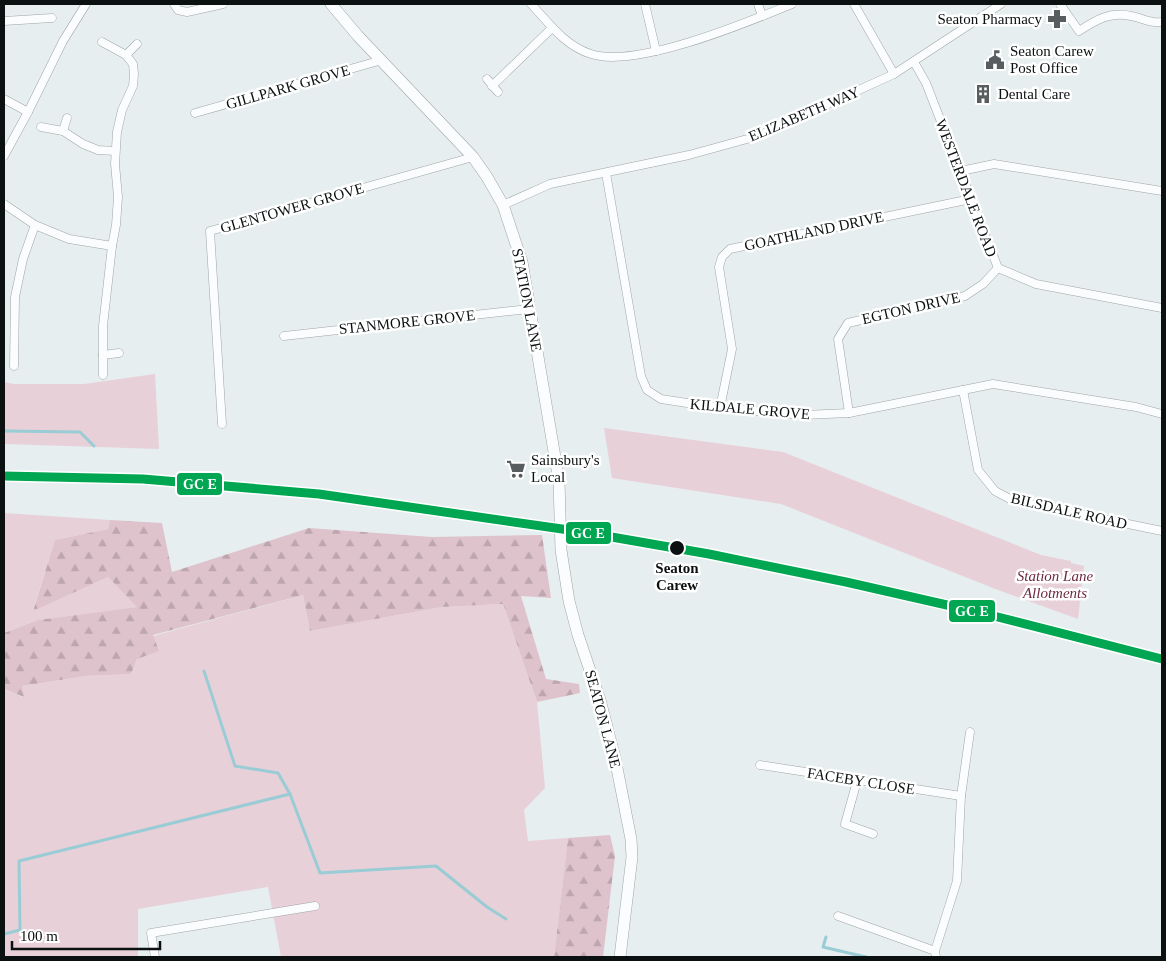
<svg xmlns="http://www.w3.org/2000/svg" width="1166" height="961" font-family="'Times New Roman',serif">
<defs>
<pattern id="forest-firs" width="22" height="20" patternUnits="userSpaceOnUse" patternTransform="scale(1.25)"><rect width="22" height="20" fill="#dfc3cc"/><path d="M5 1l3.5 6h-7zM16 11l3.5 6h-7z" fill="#bea6ae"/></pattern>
</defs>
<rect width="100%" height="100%" fill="#e6eeef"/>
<g fill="#e8d0d8">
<path d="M155,374L159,449L4,444V382L14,384H84Z"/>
<path d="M604,428L783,452L1041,555L1071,561V563L1084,566L1078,619L998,590L781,504L612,478Z"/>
<path d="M4,513L110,520L108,529L55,540L33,610L108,577L138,607L38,620L4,633Z"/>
<path d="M303,595L310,631L442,607L503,604L537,702L545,788L524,810L528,841L568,838L554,957H281L268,887L138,909V957H4V689L23,697L22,686L86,676L131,674L137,659L153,636Z"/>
</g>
<g fill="url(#forest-firs)">
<path d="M110,520L162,523L172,572L309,528L432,537L542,535L551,598L521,596L546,679L579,684L580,693L537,702L503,604L442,607L310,631L303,595L153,635L159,651L137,659L131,674L86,676L22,686L24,697L4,689V633L38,620L137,607L108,577L33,611L55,540L108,529Z"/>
<path d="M610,835L615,856L603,957H554L568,838Z"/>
</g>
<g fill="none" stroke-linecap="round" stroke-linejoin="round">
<g stroke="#9accd5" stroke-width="3">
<path d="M4,431L80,432L94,446"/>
<path d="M290,794L320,873L436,866L487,907L506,919"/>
<path d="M4,934L20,930L19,861L290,794L278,773L235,766L204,671"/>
<path d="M826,937L823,947L866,957"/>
</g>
<g stroke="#a0a5a6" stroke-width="9">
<g id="minor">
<path d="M174,4L178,10L187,12L223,4"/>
<path d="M531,4C549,23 565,46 591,54C636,69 748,22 792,4"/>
<path d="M645,4L656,51"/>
<path d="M758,4L762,16"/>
<path d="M854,4L894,74"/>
<path d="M1060,4L1079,31C1096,20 1110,11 1131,16C1143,18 1150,24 1162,22"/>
<path d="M4,21L52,18"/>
<path d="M102,42L126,55L133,64L134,74L133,86L122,110L117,132L115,164L118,197L116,225L112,246L103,326V375"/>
<path d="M126,55L137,44"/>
<path d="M914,62L926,83L998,268L1036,284L1162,308"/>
<path d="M487,79L498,92"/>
<path d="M492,86L552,28"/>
<path d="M4,99L28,112"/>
<path d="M195,113L382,60"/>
<path d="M41,127L63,131L83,144L98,150L115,151"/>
<path d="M63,131L67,118"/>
<path d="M4,156L28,112L63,41L86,4"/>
<path d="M961,171L994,164L1162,191"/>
<path d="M606,173L641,376L647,390L661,399L720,408L804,415L849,413L993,384L1136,407L1162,414"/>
<path d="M4,204L35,225L69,239L112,246"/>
<path d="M503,205L550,184L689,155L758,136L894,74L1001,4"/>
<path d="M284,336L529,309"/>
<path d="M103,355L119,353"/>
<path d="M14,366L15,297L23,259L35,225"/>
<path d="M963,390L978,470L995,491L1012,500L1162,531"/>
<path d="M720,408L732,349L719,267L722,257L730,249L971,199"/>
<path d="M849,413L838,339L848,323L965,296L983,284L998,268"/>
<path d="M222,424L210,231L473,157"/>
<path d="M760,765L961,796"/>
<path d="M857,781L845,824L873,834"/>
<path d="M838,916L935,951"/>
<path d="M155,957L151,933L315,906"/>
<path d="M936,957L935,951L957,881L961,796L970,732"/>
</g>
</g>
<g stroke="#a0a5a6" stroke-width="12">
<path id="secondary" d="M331,4L358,36L473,157L487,177L503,205L522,262L559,481L561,550L569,601L578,635L600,700L615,758L631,839L632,857L620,957"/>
</g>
<use href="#minor" stroke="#fbfcfd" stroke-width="8"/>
<use href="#secondary" stroke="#fbfcfd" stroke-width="11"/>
<g stroke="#fff" stroke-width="12">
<path id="rail-1" d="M4,476L143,479L319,494L583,532L709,554L846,582L982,613L1162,659"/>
</g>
<use href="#rail-1" stroke="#00a651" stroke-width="9"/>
</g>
<defs>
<g id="pharmacy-bare" transform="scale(1.5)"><path d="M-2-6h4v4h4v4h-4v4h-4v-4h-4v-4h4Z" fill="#585e5f" stroke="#fff" stroke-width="2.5" paint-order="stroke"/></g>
<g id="civic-bare" transform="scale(1.5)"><path d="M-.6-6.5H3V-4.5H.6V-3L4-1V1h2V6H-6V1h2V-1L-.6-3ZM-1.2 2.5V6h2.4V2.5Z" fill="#585e5f" stroke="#fff" stroke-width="2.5" paint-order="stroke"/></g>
<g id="building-bare" transform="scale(1.5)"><path d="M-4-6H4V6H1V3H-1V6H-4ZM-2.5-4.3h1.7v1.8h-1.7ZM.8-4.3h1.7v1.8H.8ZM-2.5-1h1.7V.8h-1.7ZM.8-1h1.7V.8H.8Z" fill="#585e5f" stroke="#fff" stroke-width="2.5" paint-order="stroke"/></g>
<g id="supermarket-bare" transform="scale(1.5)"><path d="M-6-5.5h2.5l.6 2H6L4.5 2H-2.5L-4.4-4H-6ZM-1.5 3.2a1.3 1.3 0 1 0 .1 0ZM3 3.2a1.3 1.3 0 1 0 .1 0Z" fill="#585e5f" stroke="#fff" stroke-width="2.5" paint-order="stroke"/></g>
</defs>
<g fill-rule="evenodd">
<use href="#pharmacy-bare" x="1057" y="19"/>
<use href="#civic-bare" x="995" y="60"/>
<use href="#building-bare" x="983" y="94"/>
<use href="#supermarket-bare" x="516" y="469"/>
</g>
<circle fill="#0b1011" stroke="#fff" stroke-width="2" cx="677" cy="548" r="8"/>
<g text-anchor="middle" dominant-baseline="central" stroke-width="5" stroke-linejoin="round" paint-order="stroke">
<g font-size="15" fill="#0b1011" stroke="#fff" text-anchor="start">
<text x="1042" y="19" text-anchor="end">Seaton Pharmacy</text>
<text x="1010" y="51">Seaton Carew<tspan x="1010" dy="17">Post Office</tspan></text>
<text x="998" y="94">Dental Care</text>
<text x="531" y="460">Sainsbury's<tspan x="531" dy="17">Local</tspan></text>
</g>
<g font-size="15" fill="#0b1011" stroke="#fff">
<text transform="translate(288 87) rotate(-16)">GILLPARK GROVE</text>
<text transform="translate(804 114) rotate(-23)">ELIZABETH WAY</text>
<text transform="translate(966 188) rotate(69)">WESTERDALE ROAD</text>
<text transform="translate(292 208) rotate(-16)">GLENTOWER GROVE</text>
<text transform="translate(814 231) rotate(-12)">GOATHLAND DRIVE</text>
<text transform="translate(527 300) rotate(79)">STATION LANE</text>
<text transform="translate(911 308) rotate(-13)">EGTON DRIVE</text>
<text transform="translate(407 322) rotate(-6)">STANMORE GROVE</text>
<text transform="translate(750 409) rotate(5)">KILDALE GROVE</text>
<text transform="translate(1069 511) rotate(13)">BILSDALE ROAD</text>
<text transform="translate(603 719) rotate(75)">SEATON LANE</text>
<text transform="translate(861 781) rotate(9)">FACEBY CLOSE</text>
</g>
<g font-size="15" font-weight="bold" fill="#0b1011" stroke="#fff">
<text x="677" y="568">Seaton<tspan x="677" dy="17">Carew</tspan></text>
</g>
<g font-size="15" font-style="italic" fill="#6e2a42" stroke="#fff">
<text x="1055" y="576">Station Lane<tspan x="1055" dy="17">Allotments</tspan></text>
</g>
</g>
<g stroke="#fff" stroke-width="2">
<rect x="176" y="472" width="47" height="24" rx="5" fill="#00a651"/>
<rect x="565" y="521" width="47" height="24" rx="5" fill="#00a651"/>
<rect x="948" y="599" width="48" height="24" rx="5" fill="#00a651"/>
</g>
<g font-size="14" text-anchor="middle" font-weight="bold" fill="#fff">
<text x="200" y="489">GC E</text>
<text x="588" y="538">GC E</text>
<text x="972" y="616">GC E</text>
</g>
<rect width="1166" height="961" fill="none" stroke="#0b1011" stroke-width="10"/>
<path d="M12 941v8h148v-8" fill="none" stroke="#0b1011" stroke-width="2.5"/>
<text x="20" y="941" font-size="15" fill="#0b1011" stroke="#ffffff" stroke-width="4" paint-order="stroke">100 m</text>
</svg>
